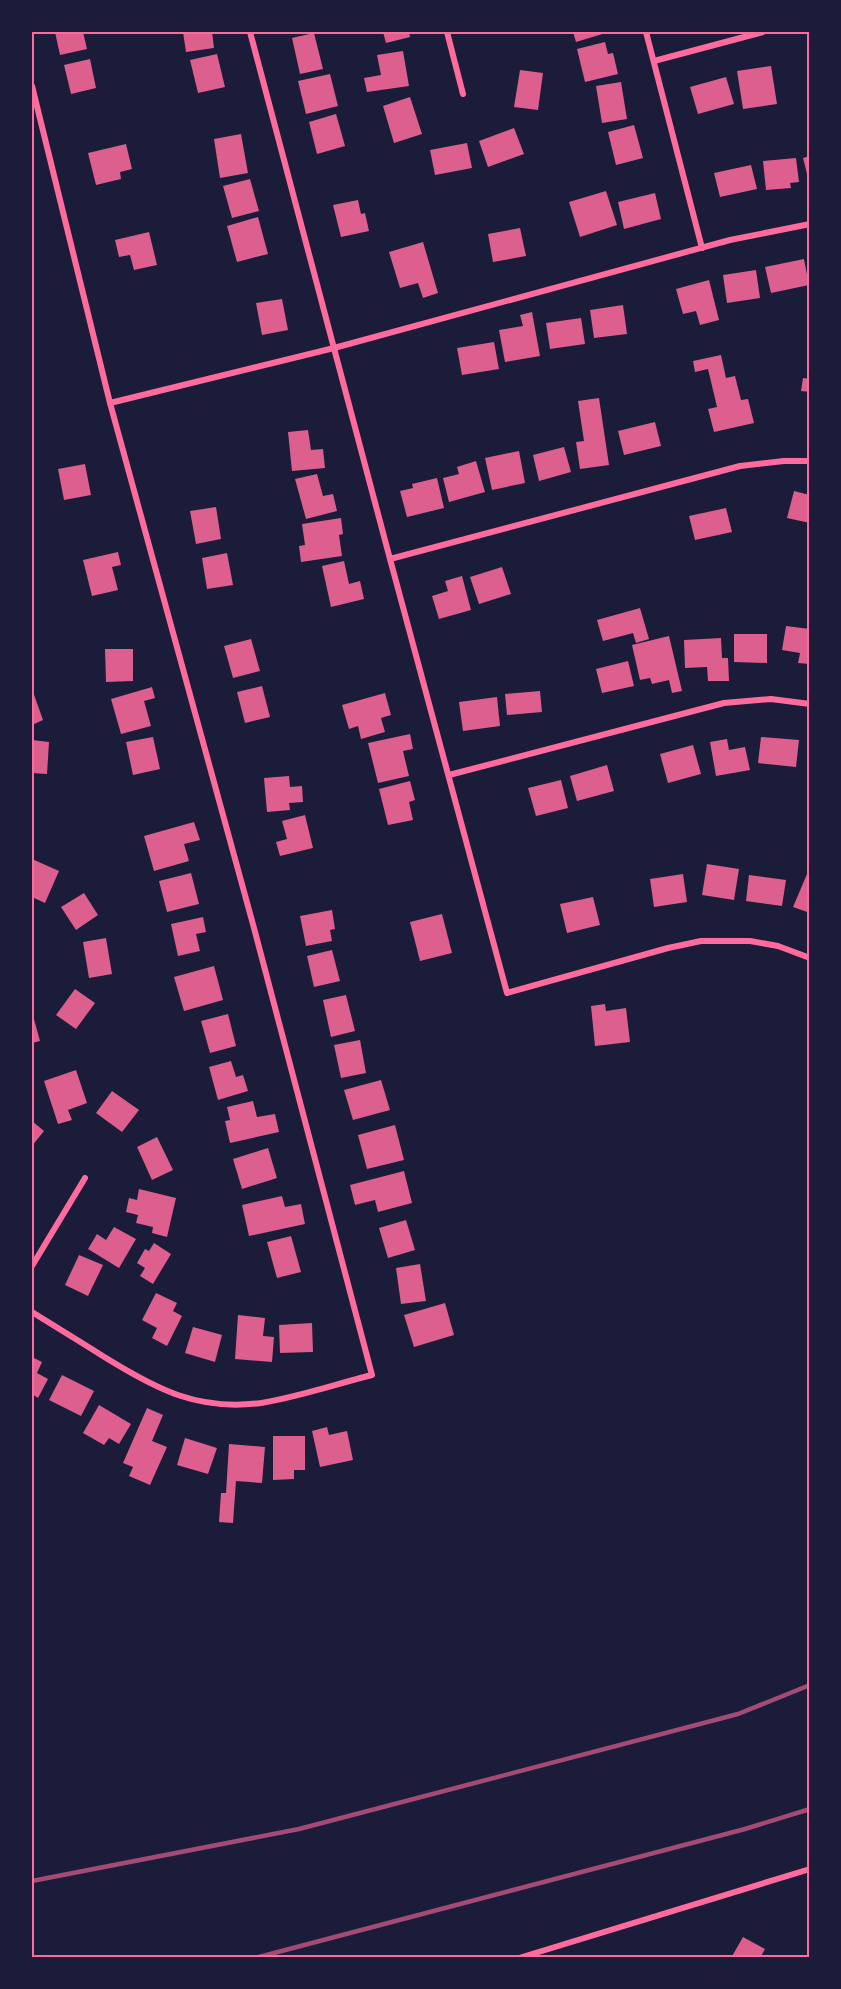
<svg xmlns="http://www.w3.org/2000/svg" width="841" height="1989" font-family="'PT Sans Narrow',sans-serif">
<rect width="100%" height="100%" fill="#1b1b3a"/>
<g fill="#dd5f8e">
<path d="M55,32H83L87,49L60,55Z"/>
<path d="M183,32H212L214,48L186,52Z"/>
<path d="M383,32H409L410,37L386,43Z"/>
<path d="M573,32H609L576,42Z"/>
<path d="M314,33L323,69L300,74L292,38Z"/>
<path d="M605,42L608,54L613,53L618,74L585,82L577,49Z"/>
<path d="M403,51L409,86L367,92L364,78L381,75L377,55Z"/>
<path d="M217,54L225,87L198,93L190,60Z"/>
<path d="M90,59L96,88L71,94L64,65Z"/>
<path d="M771,66L777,104L743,109L737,71Z"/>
<path d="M520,70L543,73L538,110L514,107Z"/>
<path d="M330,74L338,106L306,114L298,81Z"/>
<path d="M726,77L734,104L698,114L690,87Z"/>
<path d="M621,82L627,119L602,123L596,86Z"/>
<path d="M410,97L422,134L394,143L383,106Z"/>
<path d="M336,114L345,146L317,154L309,122Z"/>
<path d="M634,125L643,158L616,165L608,132Z"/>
<path d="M514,128L524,154L488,167L479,141Z"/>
<path d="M241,134L248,173L220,178L214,139Z"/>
<path d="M467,143L472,168L435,175L430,150Z"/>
<path d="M126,144L132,169L120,172L121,179L96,185L88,153Z"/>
<path d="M810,156V182H809L803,158Z"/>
<path d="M796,158L799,182L790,183L791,188L766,190L763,161Z"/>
<path d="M751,165L757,189L720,197L714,173Z"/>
<path d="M250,179L259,211L232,218L223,186Z"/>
<path d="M606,191L617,225L580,237L569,202Z"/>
<path d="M655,193L661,219L624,229L618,202Z"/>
<path d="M358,200L361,214L365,213L369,231L341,237L333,205Z"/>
<path d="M258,217L268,254L237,262L227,226Z"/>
<path d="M520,228L526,256L493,262L488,234Z"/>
<path d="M149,232L157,265L134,270L130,255L119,257L115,240Z"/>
<path d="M423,242L438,293L423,298L418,283L400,288L389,252Z"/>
<path d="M804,259L809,285L771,293L765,267Z"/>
<path d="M756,270L760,298L727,303L723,275Z"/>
<path d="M709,280L719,320L700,325L696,311L683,314L676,289Z"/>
<path d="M282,299L288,330L262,335L256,303Z"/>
<path d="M623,305L627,334L594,338L590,310Z"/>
<path d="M532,312L540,356L505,362L499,330L523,326L520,315Z"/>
<path d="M581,318L585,344L550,349L546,323Z"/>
<path d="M494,342L499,369L462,375L457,348Z"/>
<path d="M721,355L726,378L735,376L741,400L748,399L754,423L714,432L708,409L717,407L708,369L695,372L693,361Z"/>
<path d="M803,378L810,379V392L801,391Z"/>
<path d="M599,398L609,465L580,469L576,442L584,441L578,401Z"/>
<path d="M655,422L661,446L624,455L618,431Z"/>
<path d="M308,430L311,450L323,449L325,468L292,471L288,432Z"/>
<path d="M564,447L571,472L539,481L533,455Z"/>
<path d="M519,451L525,483L492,490L485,458Z"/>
<path d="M476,461L485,492L449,502L443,478L459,474L457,467Z"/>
<path d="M85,464L91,495L64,500L58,469Z"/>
<path d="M317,474L323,496L333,494L337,511L306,519L295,479Z"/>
<path d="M437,478L444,508L407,517L400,491L413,488L412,484Z"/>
<path d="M794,491L810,495V523L787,518Z"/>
<path d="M216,507L221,539L196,544L190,511Z"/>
<path d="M726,508L732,532L695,540L689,516Z"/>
<path d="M341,518L343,534L339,535L342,556L301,562L299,546L305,545L302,524Z"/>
<path d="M118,552L121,565L112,567L118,590L92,596L83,560Z"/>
<path d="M227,553L233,585L207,589L202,558Z"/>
<path d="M344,561L349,584L360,581L364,599L331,607L322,566Z"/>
<path d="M502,567L511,594L479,604L470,577Z"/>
<path d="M462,576L471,610L439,619L432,596L448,591L445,581Z"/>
<path d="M640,608L649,639L636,643L633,633L603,641L597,620Z"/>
<path d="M786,626L810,629V664L798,663L800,653L782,650Z"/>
<path d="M734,634H767V663L734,662Z"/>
<path d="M669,636L682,691L672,693L669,680L652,684L650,678L640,680L632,645Z"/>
<path d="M721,638L722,658H728L729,681H708L707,667L685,668L684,640Z"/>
<path d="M251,639L260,671L233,678L224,646Z"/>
<path d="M105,649H133V681L106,682Z"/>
<path d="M628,661L634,686L602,693L596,669Z"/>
<path d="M262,686L270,717L245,723L237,692Z"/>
<path d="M152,687L155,698L144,701L151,726L121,734L111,699Z"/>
<path d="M32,689L43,720L32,725Z"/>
<path d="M540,691L542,712L507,715L505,694Z"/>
<path d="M385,693L391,715L381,718L385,732L361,739L358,726L349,729L342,705Z"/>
<path d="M497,697L500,726L463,731L459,702Z"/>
<path d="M410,734L413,749L403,751L409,776L378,783L368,743Z"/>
<path d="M153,737L160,769L133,775L126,742Z"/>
<path d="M761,737L799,740L796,767L758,763Z"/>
<path d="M727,739L729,750L745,747L750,770L716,776L710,742Z"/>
<path d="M32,740L49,742L47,774L32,773Z"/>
<path d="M693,745L701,774L668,783L660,754Z"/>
<path d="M607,765L614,791L577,801L570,776Z"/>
<path d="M289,776L290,787L302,786L303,802L289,803L290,810L267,812L264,778Z"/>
<path d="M561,780L568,808L536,816L528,788Z"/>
<path d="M410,781L415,800L409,802L413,820L388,825L379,789Z"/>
<path d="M305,815L313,848L280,856L276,842L287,839L282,821Z"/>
<path d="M194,822L200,840L184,844L189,861L154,871L144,836Z"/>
<path d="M32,859L59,871L45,903L32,897Z"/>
<path d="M707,864L739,869L734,900L702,895Z"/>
<path d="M810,867V913L793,907Z"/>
<path d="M191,873L199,904L167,912L159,881Z"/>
<path d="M683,874L687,902L654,907L650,879Z"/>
<path d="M749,875L786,880L782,906L746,901Z"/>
<path d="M84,893L98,915L76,930L61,907Z"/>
<path d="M593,897L600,925L567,933L560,904Z"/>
<path d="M332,910L335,929L330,930L332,941L306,946L300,916Z"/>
<path d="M442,914L452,953L420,961L410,922Z"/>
<path d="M203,917L206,932L196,934L200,951L178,956L171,924Z"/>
<path d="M106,938L112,974L89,978L83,942Z"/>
<path d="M332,950L340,981L314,987L307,956Z"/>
<path d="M214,966L223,1000L184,1011L174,977Z"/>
<path d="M75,989L95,1003L76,1029L56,1015Z"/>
<path d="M346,995L355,1031L331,1037L323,1000Z"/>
<path d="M605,1004L606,1011L626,1008L630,1042L595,1046L591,1006Z"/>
<path d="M32,1012L40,1041L32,1043Z"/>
<path d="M228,1014L236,1046L210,1053L201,1021Z"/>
<path d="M360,1040L366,1073L341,1078L334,1045Z"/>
<path d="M231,1061L236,1077L243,1075L248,1091L218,1100L209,1067Z"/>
<path d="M76,1070L87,1103L68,1110L72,1120L58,1124L44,1081Z"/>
<path d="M381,1080L390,1110L353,1120L344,1090Z"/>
<path d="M112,1091L139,1110L122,1132L96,1113Z"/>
<path d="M253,1101L257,1117L275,1114L279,1132L230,1143L225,1121L230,1120L227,1107Z"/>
<path d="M32,1121L44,1131L32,1146Z"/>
<path d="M395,1125L404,1160L367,1169L358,1135Z"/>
<path d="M157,1137L173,1170L152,1180L137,1147Z"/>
<path d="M268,1148L277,1178L242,1189L233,1159Z"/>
<path d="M404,1171L412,1203L378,1212L375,1200L355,1205L350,1185Z"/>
<path d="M139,1189L176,1198L167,1237L152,1233L153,1227L136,1223L138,1215L126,1212L129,1198L137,1200Z"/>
<path d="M282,1196L285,1207L301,1204L305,1224L249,1236L242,1205Z"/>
<path d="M406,1220L415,1250L388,1258L379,1228Z"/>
<path d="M114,1227L136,1239L119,1268L88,1249L97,1234L106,1240Z"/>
<path d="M291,1236L301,1272L277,1278L267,1242Z"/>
<path d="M154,1243L171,1254L153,1284L140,1276L145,1268L137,1263L145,1249L149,1251Z"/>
<path d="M79,1255L103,1265L88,1296L65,1285Z"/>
<path d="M420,1264L426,1301L401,1304L396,1268Z"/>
<path d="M156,1293L177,1303L173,1311L182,1316L167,1346L152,1338L157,1328L142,1320Z"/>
<path d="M445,1303L454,1335L414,1347L404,1315Z"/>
<path d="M238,1315L265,1318L263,1336L274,1337L272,1362L235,1359Z"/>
<path d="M312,1323L313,1352L280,1353L279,1325Z"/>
<path d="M193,1327L222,1335L215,1362L185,1353Z"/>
<path d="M32,1357L42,1362L37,1373L48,1379L38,1398L32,1394Z"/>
<path d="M62,1375L94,1391L81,1416L49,1400Z"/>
<path d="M99,1405L131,1424L119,1444L109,1438L104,1445L83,1433Z"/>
<path d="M147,1408L163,1415L152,1441L167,1447L150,1485L129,1476L133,1467L123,1463Z"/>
<path d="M327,1427L329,1435L347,1431L353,1460L320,1467L312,1431Z"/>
<path d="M273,1436H305V1470H294V1479L273,1480Z"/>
<path d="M185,1438L217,1448L208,1474L177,1465Z"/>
<path d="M229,1444L265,1447L262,1483L236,1481L233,1523L219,1522L221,1493H226Z"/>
<path d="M743,1937L765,1949L760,1958H731Z"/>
</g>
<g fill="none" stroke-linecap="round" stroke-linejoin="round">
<g stroke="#ff6b9d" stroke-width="6">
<path d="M250,32L390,559L507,993L668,948L701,941H750L778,946L810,958"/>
<path d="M447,32L463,94"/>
<path d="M646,32L702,248"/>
<path d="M654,61L763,32"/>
<path d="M32,86L110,403L254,928L372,1375C336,1384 298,1397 261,1403C198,1411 158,1390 106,1358C81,1342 56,1327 32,1312"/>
<path d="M110,403L334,348L730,240L810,224"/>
<path d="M390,559L740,466L784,461H810"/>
<path d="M449,775L724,703L771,699L810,704"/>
<path d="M32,1266L85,1178"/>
<path d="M519,1958L810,1869"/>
</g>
<g stroke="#a44b75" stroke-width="4.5">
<path d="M32,1881L299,1829L738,1714L810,1685"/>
<path d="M255,1958L745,1829L810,1809"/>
</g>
</g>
<rect width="841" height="1989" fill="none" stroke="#1b1b3a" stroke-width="66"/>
<rect x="33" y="33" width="775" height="1923" fill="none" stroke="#ff6b9d" stroke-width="2"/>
</svg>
